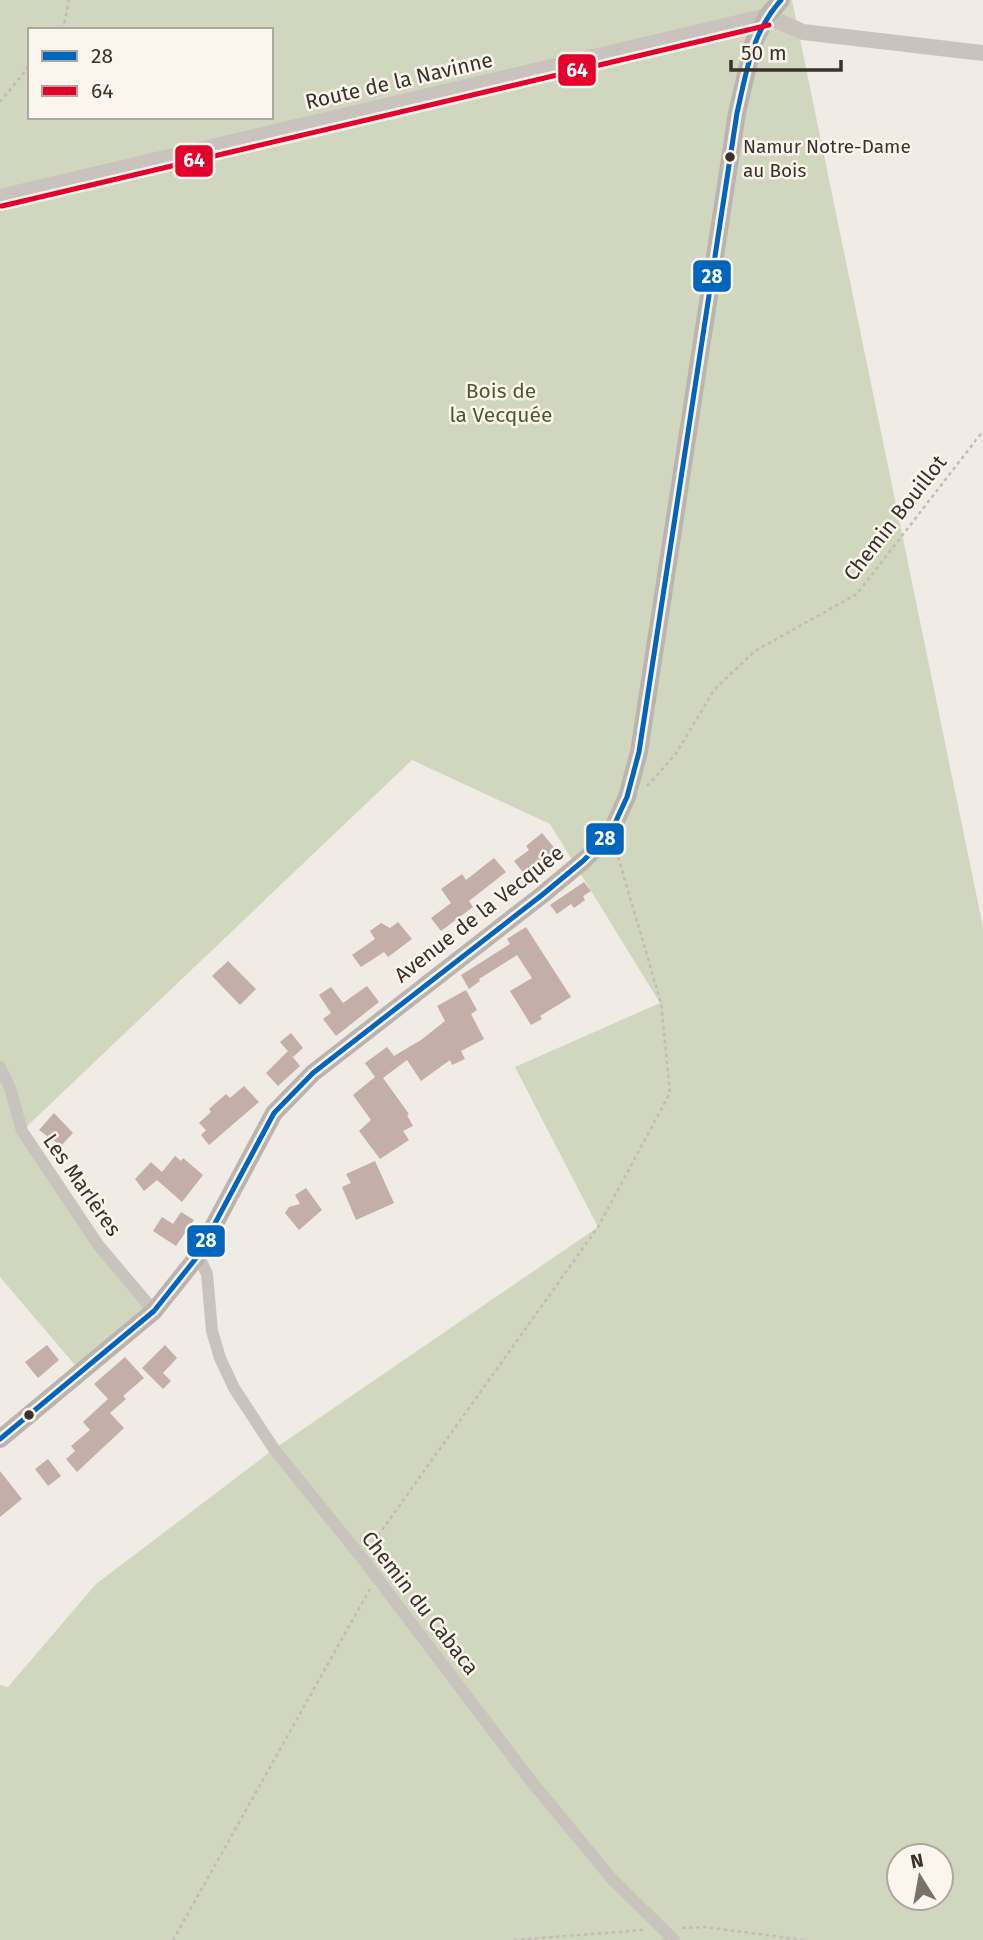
<svg xmlns="http://www.w3.org/2000/svg" width="983" height="1940" font-family="'Fira Sans',sans-serif">
<rect width="100%" height="100%" fill="#f0ebe5"/>
<path fill="#d1d6bf" fill-rule="evenodd" d="M0,0H792L983,927V1940H0V1685L8,1687L96,1584L274,1449L598,1227L515,1067L660,1003L550,824L412,760L22,1131L154,1311L81,1372L0,1277ZM30,30H271V117H30ZM899,1856H941V1898H899Z"/>
<g fill="#c3afa7">
<path d="M542,833L557,851L526,876L514,861L529,850L526,846Z"/>
<path d="M494,858L506,872L469,901L473,907L441,931L431,918L451,903L441,889L462,874L466,880Z"/>
<path d="M584,882L591,891L583,896L585,900L574,908L571,904L557,914L550,905Z"/>
<path d="M398,922L412,939L388,957L384,952L361,967L352,955L375,939L370,931L381,923L390,928Z"/>
<path d="M526,927L571,997L540,1016L542,1019L531,1025L510,991L532,978L517,955L479,979L480,981L469,989L461,975L510,944L507,939Z"/>
<path d="M228,961L256,989L240,1005L212,976Z"/>
<path d="M367,986L379,1002L336,1036L323,1019L331,1013L319,995L331,987L343,1003Z"/>
<path d="M466,990L477,1010L471,1014L484,1039L461,1051L465,1059L452,1065L450,1060L421,1081L407,1060L383,1078L409,1114L407,1115L413,1126L403,1131L409,1140L380,1159L359,1131L371,1120L353,1095L375,1077L365,1063L387,1047L394,1056L421,1040L445,1021L437,1006Z"/>
<path d="M291,1033L303,1048L293,1057L280,1042Z"/>
<path d="M288,1051L300,1066L278,1086L266,1073Z"/>
<path d="M244,1086L259,1102L209,1145L201,1135L206,1130L199,1123L211,1112L209,1109L218,1101L226,1094L230,1098Z"/>
<path d="M54,1113L73,1133L61,1146L39,1130Z"/>
<path d="M175,1156L181,1161L183,1158L203,1175L182,1202L157,1180L144,1191L135,1179L151,1162L162,1172Z"/>
<path d="M375,1161L394,1203L356,1220L342,1187L351,1183L346,1174Z"/>
<path d="M306,1188L322,1210L299,1230L285,1213L289,1207L300,1204L295,1195Z"/>
<path d="M181,1212L194,1220L176,1246L153,1231L162,1217L173,1224Z"/>
<path d="M47,1345L59,1360L38,1378L25,1362Z"/>
<path d="M165,1345L177,1358L163,1373L171,1381L163,1389L142,1368Z"/>
<path d="M125,1357L144,1378L123,1396L126,1399L110,1413L124,1428L77,1472L66,1459L75,1451L71,1446L90,1430L83,1422L108,1399L94,1384Z"/>
<path d="M48,1459L61,1476L48,1486L35,1469Z"/>
<path d="M0,1471L22,1499L0,1517Z"/>
</g>
<g fill="none" stroke-linecap="round" stroke-linejoin="round">
<g stroke="#c2bbb6" stroke-width="2.5" stroke-dasharray="3.5 3.5" stroke-linecap="butt">
<path d="M63,30L69,0"/>
<path d="M0,102L30,65"/>
<path d="M647,786L675,755L714,690L755,651L857,594L983,431"/>
<path d="M370,1547L598,1227L670,1093L661,1003L616,850"/>
<path d="M682,1928L704,1927L804,1940"/>
<path d="M173,1940L370,1589"/>
<path d="M514,1940L644,1930"/>
</g>
<g stroke="#c9c3be" stroke-width="12">
<path d="M0,1067L10,1088L22,1131L99,1246L154,1311"/>
<path d="M197,1257L202,1263L207,1274L212,1331L220,1358L234,1388L274,1449L362,1558L531,1781L612,1879L674,1940"/>
</g>
<path stroke="#c9c3be" stroke-width="16" d="M0,197L767,16L803,32L983,53"/>
<path stroke="#bab3ae" stroke-width="18" d="M0,1439L154,1311L197,1257L274,1113L313,1073L542,895L583,861L610,834L627,797L639,752L737,113L753,44L767,16L781,0"/>
<g stroke="#fbf5ee" stroke-width="10">
<path id="bus-1" d="M0,1439L154,1311L197,1257L274,1113L313,1073L542,895L583,861L610,834L627,797L639,752L737,113C747,70 751,34 781,0"/>
</g>
<g stroke="#fbf5ee" stroke-width="10">
<path id="bus-2" d="M2,206L769,25"/>
</g>
<use href="#bus-1" stroke="#0065bd" stroke-width="5"/>
<use href="#bus-2" stroke="#e4002b" stroke-width="5"/>
</g>
<g fill="#3b302b" stroke="#fbf5ee" stroke-width="2.5">
<circle cx="730" cy="157" r="6"/>
<circle cx="29" cy="1415" r="6"/>
</g>
<g text-anchor="middle" dominant-baseline="central" stroke-width="5" stroke-linejoin="round" paint-order="stroke">
<g font-size="19" fill="#3b302b" stroke="#fbf5ee" text-anchor="start">
<text x="743" y="146">Namur Notre-Dame<tspan x="743" dy="24">au Bois</tspan></text>
</g>
<g font-size="21" fill="#3b302b" stroke="#fbf5ee">
<text transform="translate(399 81) rotate(-13)">Route de la Navinne</text>
<text transform="translate(895 518) rotate(-52)">Chemin Bouillot</text>
<text transform="translate(479 914) rotate(-38)">Avenue de la Vecquée</text>
<text transform="translate(82 1185) rotate(55)">Les Marlères</text>
<text transform="translate(420 1603) rotate(52)">Chemin du Cabaca</text>
</g>
<g font-size="21" fill="#4a5a2e" stroke="#fbf5ee">
<text x="501" y="391">Bois de<tspan x="501" dy="24">la Vecquée</tspan></text>
</g>
</g>
<g stroke="#fbf5ee" stroke-width="2.5">
<rect x="557" y="53" width="40" height="34" rx="7" fill="#e4002b"/>
<rect x="174" y="144" width="40" height="34" rx="7" fill="#e4002b"/>
<rect x="692" y="259" width="40" height="34" rx="7" fill="#0065bd"/>
<rect x="585" y="822" width="40" height="34" rx="7" fill="#0065bd"/>
<rect x="186" y="1224" width="40" height="34" rx="7" fill="#0065bd"/>
</g>
<g font-size="19" text-anchor="middle" font-weight="bold" fill="#fff">
<text x="577" y="77">64</text>
<text x="194" y="167">64</text>
<text x="712" y="283">28</text>
<text x="605" y="845">28</text>
<text x="206" y="1247">28</text>
</g>
<rect x="28" y="28" width="245" height="91" fill="#fbf5ee" stroke="#aea6a0" stroke-width="2"/>
<rect x="42" y="51" width="35" height="10" fill="#0065bd" stroke="#aea6a0" stroke-width="2"/>
<text x="91" y="63" font-size="21" fill="#3b302b">28</text>
<rect x="42" y="86" width="35" height="10" fill="#e4002b" stroke="#aea6a0" stroke-width="2"/>
<text x="91" y="98" font-size="21" fill="#3b302b">64</text>
<g transform="translate(920 1877) rotate(349)"><circle r="33" fill="#fbf5ee" stroke="#aea6a0" stroke-width="2"/>
<path d="M0-5L12 26L0 18L-12 26Z" fill="#7a716c"/>
<text y="-10" font-size="19" font-weight="bold" text-anchor="middle" fill="#3b302b">N</text>
</g>
<path d="M731 60v10h110v-10" fill="none" stroke="#3b302b" stroke-width="3.5"/>
<text x="741" y="60" font-size="21" fill="#3b302b" stroke="#fbf5ee" stroke-width="5" paint-order="stroke">50 m</text>
</svg>
